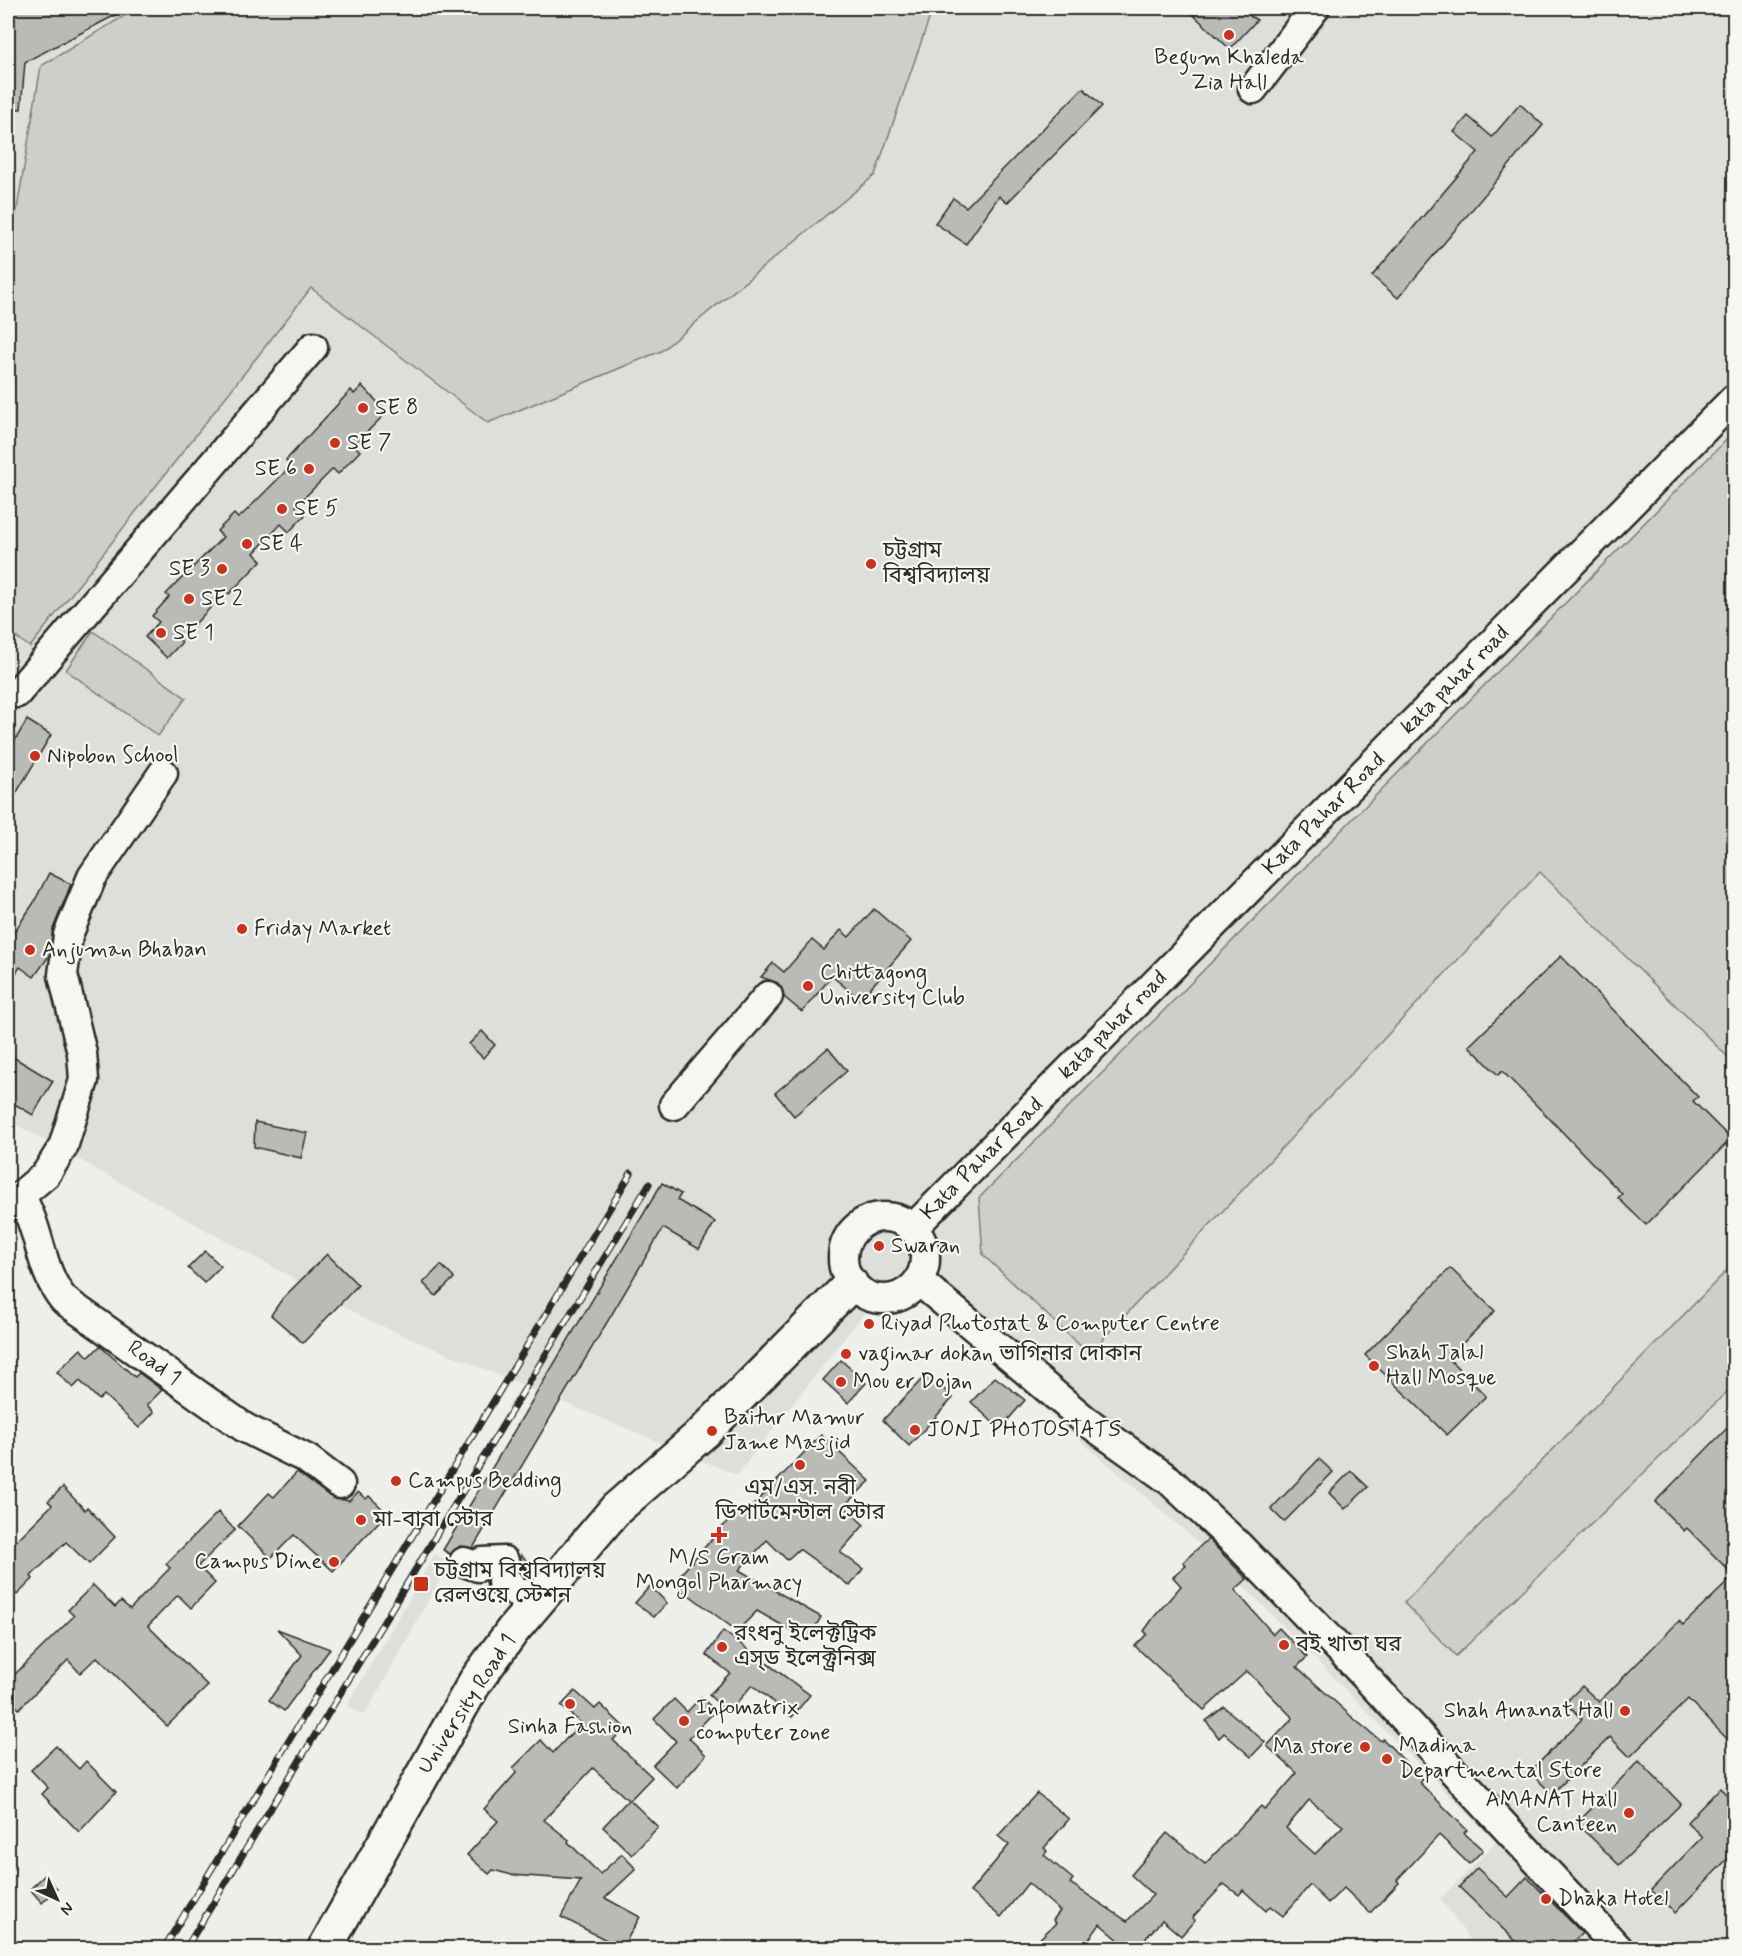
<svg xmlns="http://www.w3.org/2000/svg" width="1742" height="1956" font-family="Mynerve,'Noto Sans Bengali',sans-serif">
<rect width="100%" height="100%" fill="#eeeeea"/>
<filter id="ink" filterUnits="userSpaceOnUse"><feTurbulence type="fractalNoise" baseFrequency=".0167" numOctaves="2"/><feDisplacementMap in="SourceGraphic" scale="12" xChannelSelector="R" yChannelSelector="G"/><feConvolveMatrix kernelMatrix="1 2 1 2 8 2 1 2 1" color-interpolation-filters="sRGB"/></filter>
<g filter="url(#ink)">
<g fill="#dededb">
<path d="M8,8H1734V1948H1476L1440,1899L1496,1843L1217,1559L923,1304L866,1311L737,1475L372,1322L8,1120Z"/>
<path d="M435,1554L449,1563L365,1715L347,1706Z"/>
</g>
<g fill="#cececa" stroke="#7c7c7a" stroke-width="1.5">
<path d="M137,8H933L875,175L661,351L488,423L311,288L30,647L8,631V262L41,66Z"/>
<path d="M1734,432V1063L1540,872L1089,1354L983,1255L979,1198Z"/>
<path d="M93,631L186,698L158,736L66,670Z"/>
<path d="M1734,1263V1385L1456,1656L1404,1603Z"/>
</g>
<g fill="#babab7" stroke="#2b2b2b" stroke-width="1.5" fill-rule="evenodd">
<path d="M8,8H129L25,62L21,109H8Z"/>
<path d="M1186,8H1257L1250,16L1257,20L1230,49Z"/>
<path d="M1083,88L1102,106L1007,203L999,196L966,244L935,223L953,198L966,207Z"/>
<path d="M1520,104L1543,125L1398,298L1372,276L1478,152L1454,132L1468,116L1492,137Z"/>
<path d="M362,386L387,412L354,445L360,451L338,474L333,469L296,506L305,515L289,532L281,524L254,553L261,561L229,594L226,591L180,640L182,642L167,658L145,637L159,622L152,616L169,597L166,594L223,537L217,531L234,514L238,518L243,514L291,466L286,460L351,390L354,394Z"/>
<path d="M27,720L51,735L8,807V752Z"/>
<path d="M49,873L71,884L53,929L49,956L34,977L20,967L8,985V941L33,904Z"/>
<path d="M874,909L911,941L860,1000L832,976L802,1012L784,997L778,983L761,977L773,963L784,972L812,940L824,950L841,930L849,937Z"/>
<path d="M1561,956L1698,1097L1693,1101L1731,1139L1646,1225L1618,1198L1622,1194L1547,1116L1502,1071L1498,1075L1469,1046Z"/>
<path d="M482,1031L495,1045L483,1058L469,1044Z"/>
<path d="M828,1048L847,1071L794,1116L775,1093Z"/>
<path d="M8,1054L53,1081L33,1115L8,1100Z"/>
<path d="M255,1122L307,1133L301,1158L254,1147Z"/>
<path d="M662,1183L681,1194L677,1200L715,1222L699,1249L663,1228L473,1548L460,1546L450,1554L443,1550Z"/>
<path d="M205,1251L221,1266L204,1283L188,1268Z"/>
<path d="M327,1254L358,1285L303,1343L271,1315L282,1299Z"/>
<path d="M441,1265L454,1278L436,1296L423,1283Z"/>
<path d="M1450,1268L1495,1311L1448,1358L1486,1396L1447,1435L1365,1355Z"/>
<path d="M100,1346L135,1377L139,1373L162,1390L147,1405L154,1412L139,1428L104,1395L99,1400L80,1381L73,1388L57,1372L81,1349L89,1357Z"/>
<path d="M841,1360L866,1383L848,1403L823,1380Z"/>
<path d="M928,1373L953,1398L909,1446L883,1420Z"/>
<path d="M995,1377L1025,1400L1000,1429L971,1402Z"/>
<path d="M1734,1421V1746L1688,1699L1630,1757L1610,1737L1552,1794L1530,1772L1582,1719L1565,1703L1582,1686L1599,1702L1679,1621L1683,1625L1734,1576L1687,1528L1684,1531L1655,1502Z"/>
<path d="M821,1435L870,1481L844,1506L864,1525L840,1552L863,1569L850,1586L799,1549L787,1560L767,1540L739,1570L821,1617L808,1640L757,1611L737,1631L673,1583L735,1513L741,1518Z"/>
<path d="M1319,1459L1333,1472L1284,1522L1271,1509Z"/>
<path d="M1351,1471L1368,1487L1345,1509L1329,1493Z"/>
<path d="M297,1472L331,1497L349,1501L358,1492L366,1499L369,1496L387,1513L333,1571L294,1535L271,1558L238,1526L269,1493L274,1497Z"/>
<path d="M63,1487L85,1510L87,1507L115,1537L89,1564L66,1542L31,1576L33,1579L17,1595L8,1585V1549L52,1505L48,1501Z"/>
<path d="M218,1512L235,1530L198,1566L215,1583L191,1608L178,1595L148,1626L208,1686L167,1726L97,1657L80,1673L68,1660L19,1709L8,1698V1681L74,1616L68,1610L93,1585L115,1607L121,1601L130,1609L170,1568L166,1564Z"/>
<path d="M1208,1539L1247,1579L1235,1590L1273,1634L1279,1628L1307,1657L1297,1667L1353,1718L1381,1741L1383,1739L1422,1779L1419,1782L1467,1830L1464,1833L1483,1850L1469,1864L1439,1835L1397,1880L1399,1883L1370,1913L1344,1888L1328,1903L1310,1885L1283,1916L1270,1906L1266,1911L1243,1890L1239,1895L1224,1884L1192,1918L1195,1920L1181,1936L1162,1920L1137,1948H1128L1100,1924L1083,1948H1030L1056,1923L1053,1920L1060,1911L1028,1883L1001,1917L970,1892L1009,1845L998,1836L1037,1793L1069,1819L1044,1848L1047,1851L1044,1855L1073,1879L1070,1883L1127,1921L1153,1895L1131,1875L1167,1833L1205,1864L1261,1806L1265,1810L1297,1773L1267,1746L1293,1718L1247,1671L1204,1710L1135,1646L1147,1634L1144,1631L1154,1617L1181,1586L1173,1577L1186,1566L1183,1562ZM1309,1800L1343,1826L1315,1854L1286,1828Z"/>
<path d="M521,1555L537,1571L531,1577H525L520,1571Z"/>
<path d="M650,1586L667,1603L654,1617L635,1603Z"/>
<path d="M277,1629L330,1649L284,1711L269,1700L302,1655Z"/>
<path d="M723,1631L810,1695L792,1717L752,1685L728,1713L709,1695L730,1673L706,1655Z"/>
<path d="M575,1691L595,1709L600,1704L625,1728L613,1740L652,1777L630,1800L658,1827L632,1855L603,1827L628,1800L593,1768L544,1820L569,1840L568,1842L600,1874L622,1854L636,1869L605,1898L640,1917L622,1948L561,1917L581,1880L512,1875L493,1870L489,1874L467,1855L498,1821L484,1809L517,1772L513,1768L541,1740L553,1753L581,1723L561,1706Z"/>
<path d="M701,1697L715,1711L689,1738L706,1755L677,1788L653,1765L676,1741L654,1719L674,1699L687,1712Z"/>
<path d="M1224,1707L1265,1742L1251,1757L1224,1733L1219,1738L1206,1721Z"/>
<path d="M56,1746L79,1769L86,1761L116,1792L79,1832L42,1794L48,1788L31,1770Z"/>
<path d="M1639,1761L1681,1804L1619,1865L1577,1823Z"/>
<path d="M1720,1788L1734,1802V1852L1675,1913L1651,1890L1702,1837L1687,1822Z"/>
<path d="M1477,1868L1508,1897L1527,1877L1582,1933L1567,1948H1523L1459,1887Z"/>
<path d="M45,1875L57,1889L42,1903L30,1889Z"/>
</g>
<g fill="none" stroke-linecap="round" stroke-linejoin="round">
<g stroke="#2b2b2b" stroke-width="33">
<g id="minor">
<path d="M1253,89L1315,8"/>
<path d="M17,693L313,347"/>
<path d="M674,1105L768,996"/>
<path d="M20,1196L46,1174L63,1147L84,1080L82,1053L63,975L68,935L92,877L163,773"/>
<path d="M20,1196C41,1229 39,1270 64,1300L245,1428L307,1459L340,1484"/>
<circle cx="884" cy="1258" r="41"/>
<path d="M913,1228L1734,399"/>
<path d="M919,1281L1085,1420L1169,1480L1238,1545L1348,1658L1618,1948"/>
<path d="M464,1562L478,1567L482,1562L504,1561L502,1582L509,1583L517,1593L543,1594"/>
</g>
</g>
<g stroke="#2b2b2b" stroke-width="38">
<path id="major" d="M325,1948L475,1682L513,1630L616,1509L704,1432L851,1284"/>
</g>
<use href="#minor" stroke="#f6f6f2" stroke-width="28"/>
<use href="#major" stroke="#f6f6f2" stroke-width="33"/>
<g stroke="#2b2b2b" stroke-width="7">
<g id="rail">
<path d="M164,1948L631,1173"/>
<path d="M186,1948L649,1184"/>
</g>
</g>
<use href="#rail" stroke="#f6f6f2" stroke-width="4.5" stroke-dasharray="14" stroke-linecap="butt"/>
</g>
</g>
<g fill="#c8321e" stroke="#f6f6f2" stroke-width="2">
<circle cx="1229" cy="35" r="6"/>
<circle cx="363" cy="408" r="6"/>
<circle cx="335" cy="443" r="6"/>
<circle cx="309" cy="469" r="6"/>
<circle cx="282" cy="509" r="6"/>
<circle cx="247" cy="544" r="6"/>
<circle cx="871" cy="564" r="6"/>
<circle cx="222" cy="569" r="6"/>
<circle cx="189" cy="599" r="6"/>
<circle cx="161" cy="633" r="6"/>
<circle cx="35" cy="756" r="6"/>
<circle cx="242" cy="929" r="6"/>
<circle cx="30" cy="950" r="6"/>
<circle cx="808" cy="986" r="6"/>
<circle cx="879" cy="1246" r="6"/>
<circle cx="869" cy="1324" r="6"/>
<circle cx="846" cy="1354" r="6"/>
<circle cx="1374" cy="1366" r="6"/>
<circle cx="841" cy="1382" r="6"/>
<circle cx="915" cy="1430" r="6"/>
<circle cx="712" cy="1431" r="6"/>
<circle cx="800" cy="1465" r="6"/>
<circle cx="396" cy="1481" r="6"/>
<circle cx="361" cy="1520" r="6"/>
<path d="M716 1526h6v6h6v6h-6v6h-6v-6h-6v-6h6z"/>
<circle cx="334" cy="1562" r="6"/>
<rect x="413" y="1576" width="16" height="16" rx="3"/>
<circle cx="1284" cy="1645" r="6"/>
<circle cx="722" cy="1647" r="6"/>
<circle cx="570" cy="1704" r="6"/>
<circle cx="1625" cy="1711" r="6"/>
<circle cx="684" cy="1721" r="6"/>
<circle cx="1365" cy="1747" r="6"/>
<circle cx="1387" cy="1759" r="6"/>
<circle cx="1629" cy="1813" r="6"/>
<circle cx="1546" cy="1899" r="6"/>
</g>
<g text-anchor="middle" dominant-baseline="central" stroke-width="4.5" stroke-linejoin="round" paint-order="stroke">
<g font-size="22" fill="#2b2b2b" stroke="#f6f6f2" text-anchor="start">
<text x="1229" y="58" text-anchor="middle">Begum Khaleda<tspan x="1229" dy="25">Zia Hall</tspan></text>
<text x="375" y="408">SE 8</text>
<text x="347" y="443">SE 7</text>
<text x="297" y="469" text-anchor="end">SE 6</text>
<text x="294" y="509">SE 5</text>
<text x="259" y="544">SE 4</text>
<text x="883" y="551">চট্টগ্রাম<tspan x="883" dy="25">বিশ্ববিদ্যালয়</tspan></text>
<text x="210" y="569" text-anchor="end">SE 3</text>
<text x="201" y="599">SE 2</text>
<text x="173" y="633">SE 1</text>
<text x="47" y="756">Nipobon School</text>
<text x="254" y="929">Friday Market</text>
<text x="42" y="950">Anjuman Bhaban</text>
<text x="820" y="973">Chittagong<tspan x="820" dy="25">University Club</tspan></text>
<text x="891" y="1246">Swaran</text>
<text x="881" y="1324">Riyad Photostat &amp; Computer Centre</text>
<text x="1386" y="1353">Shah Jalal<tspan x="1386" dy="25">Hall Mosque</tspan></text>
<text x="858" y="1354">vaginar dokan ভাগিনার দোকান</text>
<text x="853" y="1382">Mou er Dojan</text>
<text x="724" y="1418">Baitur Mamur<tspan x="724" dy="25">Jame Masjid</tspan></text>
<text x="927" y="1430">JONI PHOTOSTATS</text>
<text x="408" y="1481">Campus Bedding</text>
<text x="800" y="1488" text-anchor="middle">এম/এস. নবী<tspan x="800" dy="25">ডিপার্টমেন্টাল স্টোর</tspan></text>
<text x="373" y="1520">মা-বাবা স্টোর</text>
<text x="719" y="1558" text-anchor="middle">M/S Gram<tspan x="719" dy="25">Mongol Pharmacy</tspan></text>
<text x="322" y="1562" text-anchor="end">Campus Dine</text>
<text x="434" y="1571">চট্টগ্রাম বিশ্ববিদ্যালয়<tspan x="434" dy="25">রেলওয়ে স্টেশন</tspan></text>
<text x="734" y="1634">রংধনু ইলেক্টট্রিক<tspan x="734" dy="25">এস্ড ইলেক্ট্রনিক্স</tspan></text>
<text x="1296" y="1645">বই খাতা ঘর</text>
<text x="696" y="1708">Infomatrix<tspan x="696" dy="25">computer zone</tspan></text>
<text x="1613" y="1711" text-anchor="end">Shah Amanat Hall</text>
<text x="570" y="1727" text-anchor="middle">Sinha Fashion</text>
<text x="1399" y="1746">Madina<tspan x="1399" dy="25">Departmental Store</tspan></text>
<text x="1353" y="1747" text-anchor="end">Ma store</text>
<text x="1617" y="1800" text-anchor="end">AMANAT Hall<tspan x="1617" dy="25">Canteen</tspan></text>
<text x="1558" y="1899">Dhaka Hotel</text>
</g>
<g font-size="22" fill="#2b2b2b" stroke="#f6f6f2">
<text transform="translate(1455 680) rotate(-45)">kata pahar road</text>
<text transform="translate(1324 814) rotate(-45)">Kata Pahar Road</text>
<text transform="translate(1113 1025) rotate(-45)">kata pahar road</text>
<text transform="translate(982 1159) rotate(-45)">Kata Pahar Road</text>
<text transform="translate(154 1363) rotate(36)">Road 1</text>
<text transform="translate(467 1704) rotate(-57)">University Road 1</text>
</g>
</g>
<rect width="1742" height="1956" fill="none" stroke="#f6f6f2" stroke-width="30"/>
<rect x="15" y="15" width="1712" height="1926" fill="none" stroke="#2b2b2b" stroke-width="2" filter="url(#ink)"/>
<g transform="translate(57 1899) rotate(135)" stroke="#f6f6f2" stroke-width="4.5" paint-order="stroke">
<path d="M0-4.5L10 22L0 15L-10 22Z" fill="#2b2b2b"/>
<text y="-9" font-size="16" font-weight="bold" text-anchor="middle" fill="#2b2b2b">N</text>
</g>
</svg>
